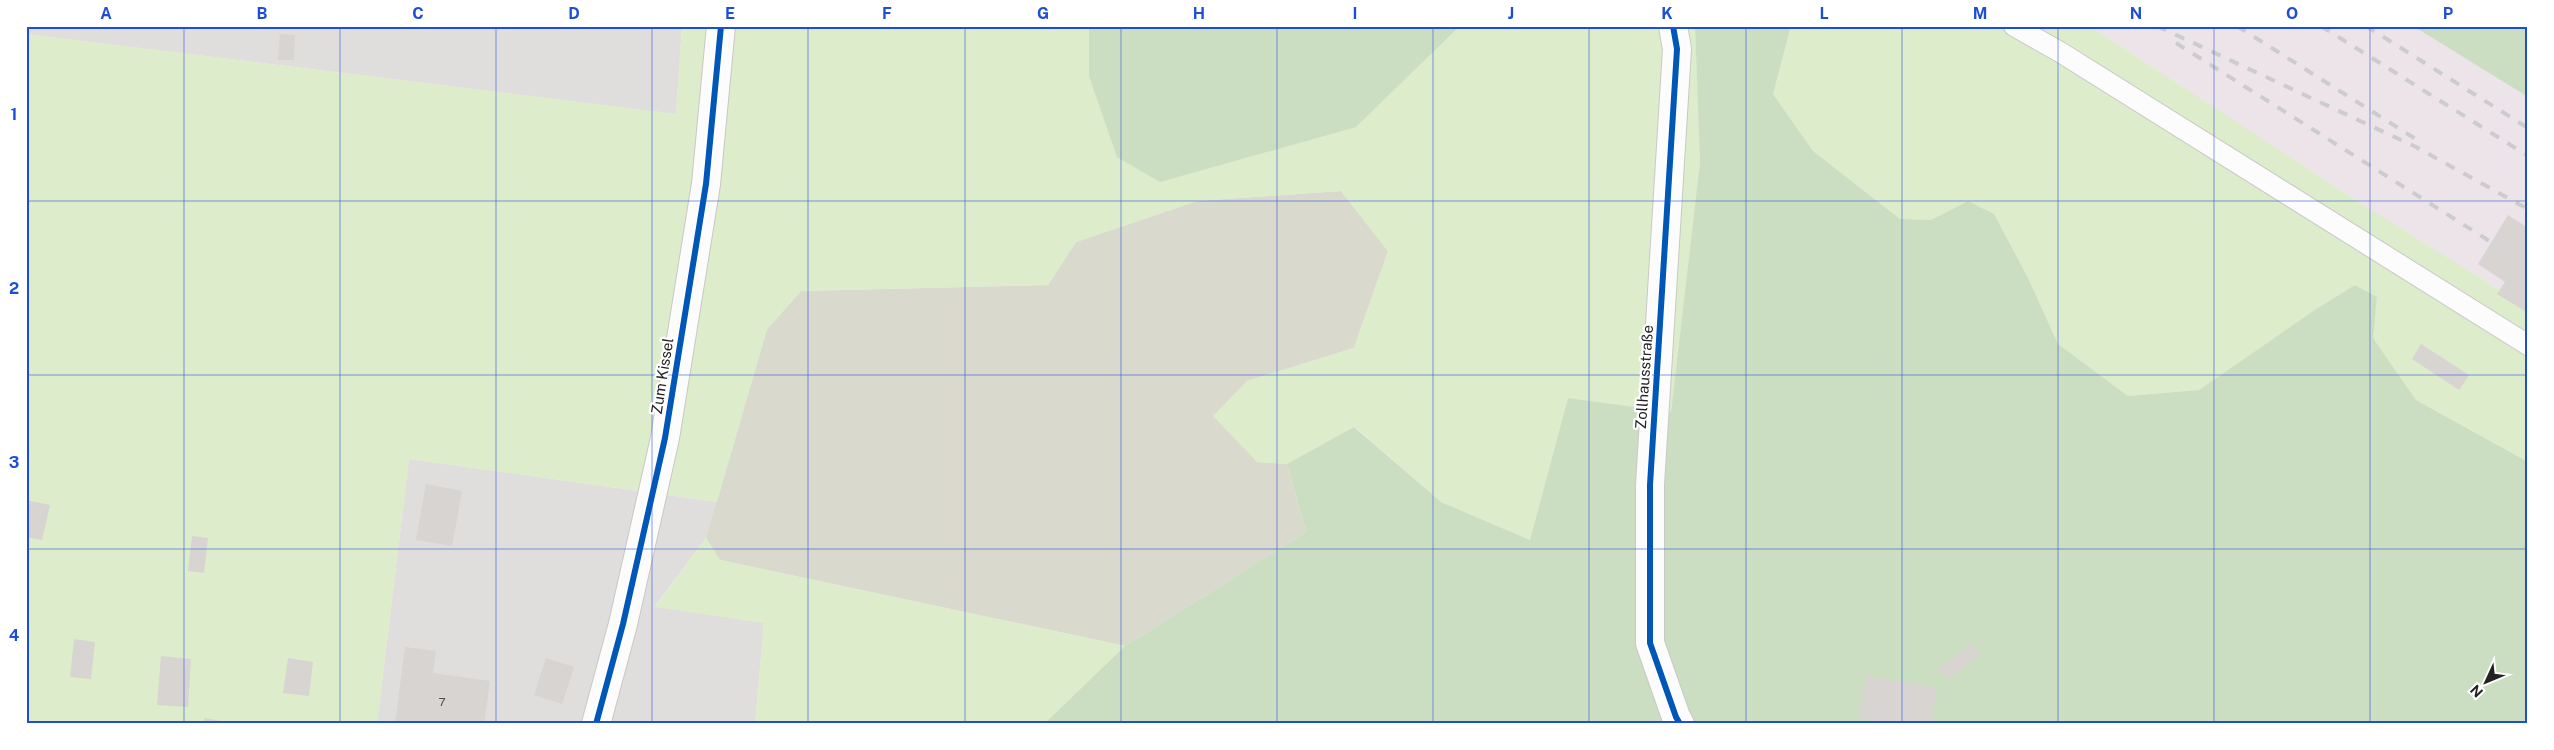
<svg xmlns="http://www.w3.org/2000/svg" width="2554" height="750" font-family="'Public Sans',sans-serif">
<rect width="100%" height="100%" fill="#f0eeeb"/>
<g fill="#dfdedc">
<path d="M26,26H682L676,114L26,34Z"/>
<path d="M409,459L717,502L706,538L655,606L764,623L755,724H377Z"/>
</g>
<path fill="#ede4e9" d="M2090,26H2413L2528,97V308L2351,197Z"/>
<path fill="#d9d9cd" d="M1341,191L1388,251L1354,348L1247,381L1257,462L1287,464L1306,532L1125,646L720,560L706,538L767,329L801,291L1048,285L1076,242L1197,201Z"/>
<g fill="#ddeccb">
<path d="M682,26H1089V76L1356,127L1460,26H1695L1700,162L1671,412L1568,398L1530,540L1441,502L1355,427L1287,464L1257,462L1213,416L1247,381L1354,348L1388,251L1341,191L1197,201L1076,242L1048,285L801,291L767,329L717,502L409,459L377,724H26V34L676,114Z"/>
<path d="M1791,26H2090L2351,197L2528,308V462L2416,400L2373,338L2377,297L2355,285L2316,309L2199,390L2128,396L2058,344L2028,278L1994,214L1968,201L1931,220L1900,219L1813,151L1773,94Z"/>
<path d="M706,538L720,560L1125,646L1044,724H755L764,623L655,607Z"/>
</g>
<g fill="#cbdec1">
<path d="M1089,26H1460L1356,127L1160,182L1117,157L1089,76Z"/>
<path d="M1695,26H1791L1773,94L1813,151L1900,219L1931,220L1968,201L1994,214L2028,278L2058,344L2128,396L2199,390L2316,309L2355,285L2377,297L2373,338L2416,400L2528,462V724H1044L1125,646L1306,532L1287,464L1354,427L1441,502L1530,540L1568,398L1671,412L1700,162Z"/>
<path d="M2413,26H2528V97Z"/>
</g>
<g fill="#d7d4d2">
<path d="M280,34L295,35L294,60H278Z"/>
<path d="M2508,215L2528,228V313L2497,294L2505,282L2478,264Z"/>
<path d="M2421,344L2469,375L2459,390L2412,359Z"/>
<path d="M426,484L462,491L452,546L416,540Z"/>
<path d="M26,500L50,505L42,540L26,537Z"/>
<path d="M192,536L208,538L204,573L188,571Z"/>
<path d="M74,639L95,642L91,679L70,677Z"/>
<path d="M1971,644L1980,655L1948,679L1939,669Z"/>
<path d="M405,647L436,651L433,673L490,681L484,724H395Z"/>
<path d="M161,656L191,659L188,707L157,705Z"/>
<path d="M288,658L313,662L309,696L283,693Z"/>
<path d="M546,658L574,667L562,704L534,695Z"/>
<path d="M1866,676L1937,688L1931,724H1893L1859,718Z"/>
<path d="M205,718L221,721L220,724H203Z"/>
</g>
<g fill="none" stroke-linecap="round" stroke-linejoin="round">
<g stroke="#c9c8c7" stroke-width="22">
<path id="service" d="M2014,26L2060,52L2528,345"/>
</g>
<g stroke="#c9c8c7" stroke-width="30">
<g id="minor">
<path d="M1673,26L1677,49L1650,485V643L1676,717L1680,724"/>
<path d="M596,724L623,624L665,438L706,184L721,26"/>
</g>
</g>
<use href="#service" stroke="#fdfcfc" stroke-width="20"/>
<use href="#minor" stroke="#fdfcfc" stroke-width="28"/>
<g stroke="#ccc" stroke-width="4" stroke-dasharray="10 10" stroke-linecap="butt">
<path d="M2157,26L2416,147L2526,208"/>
<path d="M2237,26L2422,143"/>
<path d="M2321,26L2528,156"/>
<path d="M2366,26L2528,128"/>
<path d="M2176,43L2491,242"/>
</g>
<g stroke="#fff" stroke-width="9">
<g id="cycleway">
<path d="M1673,26L1677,49L1650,485V643L1676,717L1680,724"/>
<path d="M596,724L623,624L665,438L706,184L721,26"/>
</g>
</g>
<use href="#cycleway" stroke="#0057b8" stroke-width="6"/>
</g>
<path fill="none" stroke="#1d4ed8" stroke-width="1" stroke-opacity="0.55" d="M184,26V724M340,26V724M496,26V724M652,26V724M808,26V724M965,26V724M1121,26V724M1277,26V724M1433,26V724M1589,26V724M1746,26V724M1902,26V724M2058,26V724M2214,26V724M2370,26V724M26,201H2528M26,375H2528M26,549H2528"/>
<g text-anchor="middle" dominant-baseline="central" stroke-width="4.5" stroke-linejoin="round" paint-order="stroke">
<g font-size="12" fill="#4f4e4e">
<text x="442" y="702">7</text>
</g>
<g font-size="15" fill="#222" stroke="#fff">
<text transform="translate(662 376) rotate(-81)">Zum Kissel</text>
<text transform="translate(1644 377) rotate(-86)">Zollhausstraße</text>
</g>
</g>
<rect width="2554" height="750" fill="none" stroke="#ffffff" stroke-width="55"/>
<g transform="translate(2486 682) rotate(226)" stroke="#ffffff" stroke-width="4" paint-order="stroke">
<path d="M0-4L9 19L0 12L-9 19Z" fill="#222222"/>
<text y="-8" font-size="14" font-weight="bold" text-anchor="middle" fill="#222222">N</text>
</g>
<rect x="28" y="28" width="2498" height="694" fill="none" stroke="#1d4ed8" stroke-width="2"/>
<g font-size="16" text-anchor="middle" font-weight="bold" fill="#1d4ed8">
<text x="106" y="19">A</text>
<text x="262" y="19">B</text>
<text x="418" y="19">C</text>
<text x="574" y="19">D</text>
<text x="730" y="19">E</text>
<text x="887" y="19">F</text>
<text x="1043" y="19">G</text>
<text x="1199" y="19">H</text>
<text x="1355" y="19">I</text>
<text x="1511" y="19">J</text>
<text x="1667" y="19">K</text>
<text x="1824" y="19">L</text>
<text x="1980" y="19">M</text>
<text x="2136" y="19">N</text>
<text x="2292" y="19">O</text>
<text x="2448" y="19">P</text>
<text x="14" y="120">1</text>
<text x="14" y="294">2</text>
<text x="14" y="468">3</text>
<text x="14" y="641">4</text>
</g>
</svg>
